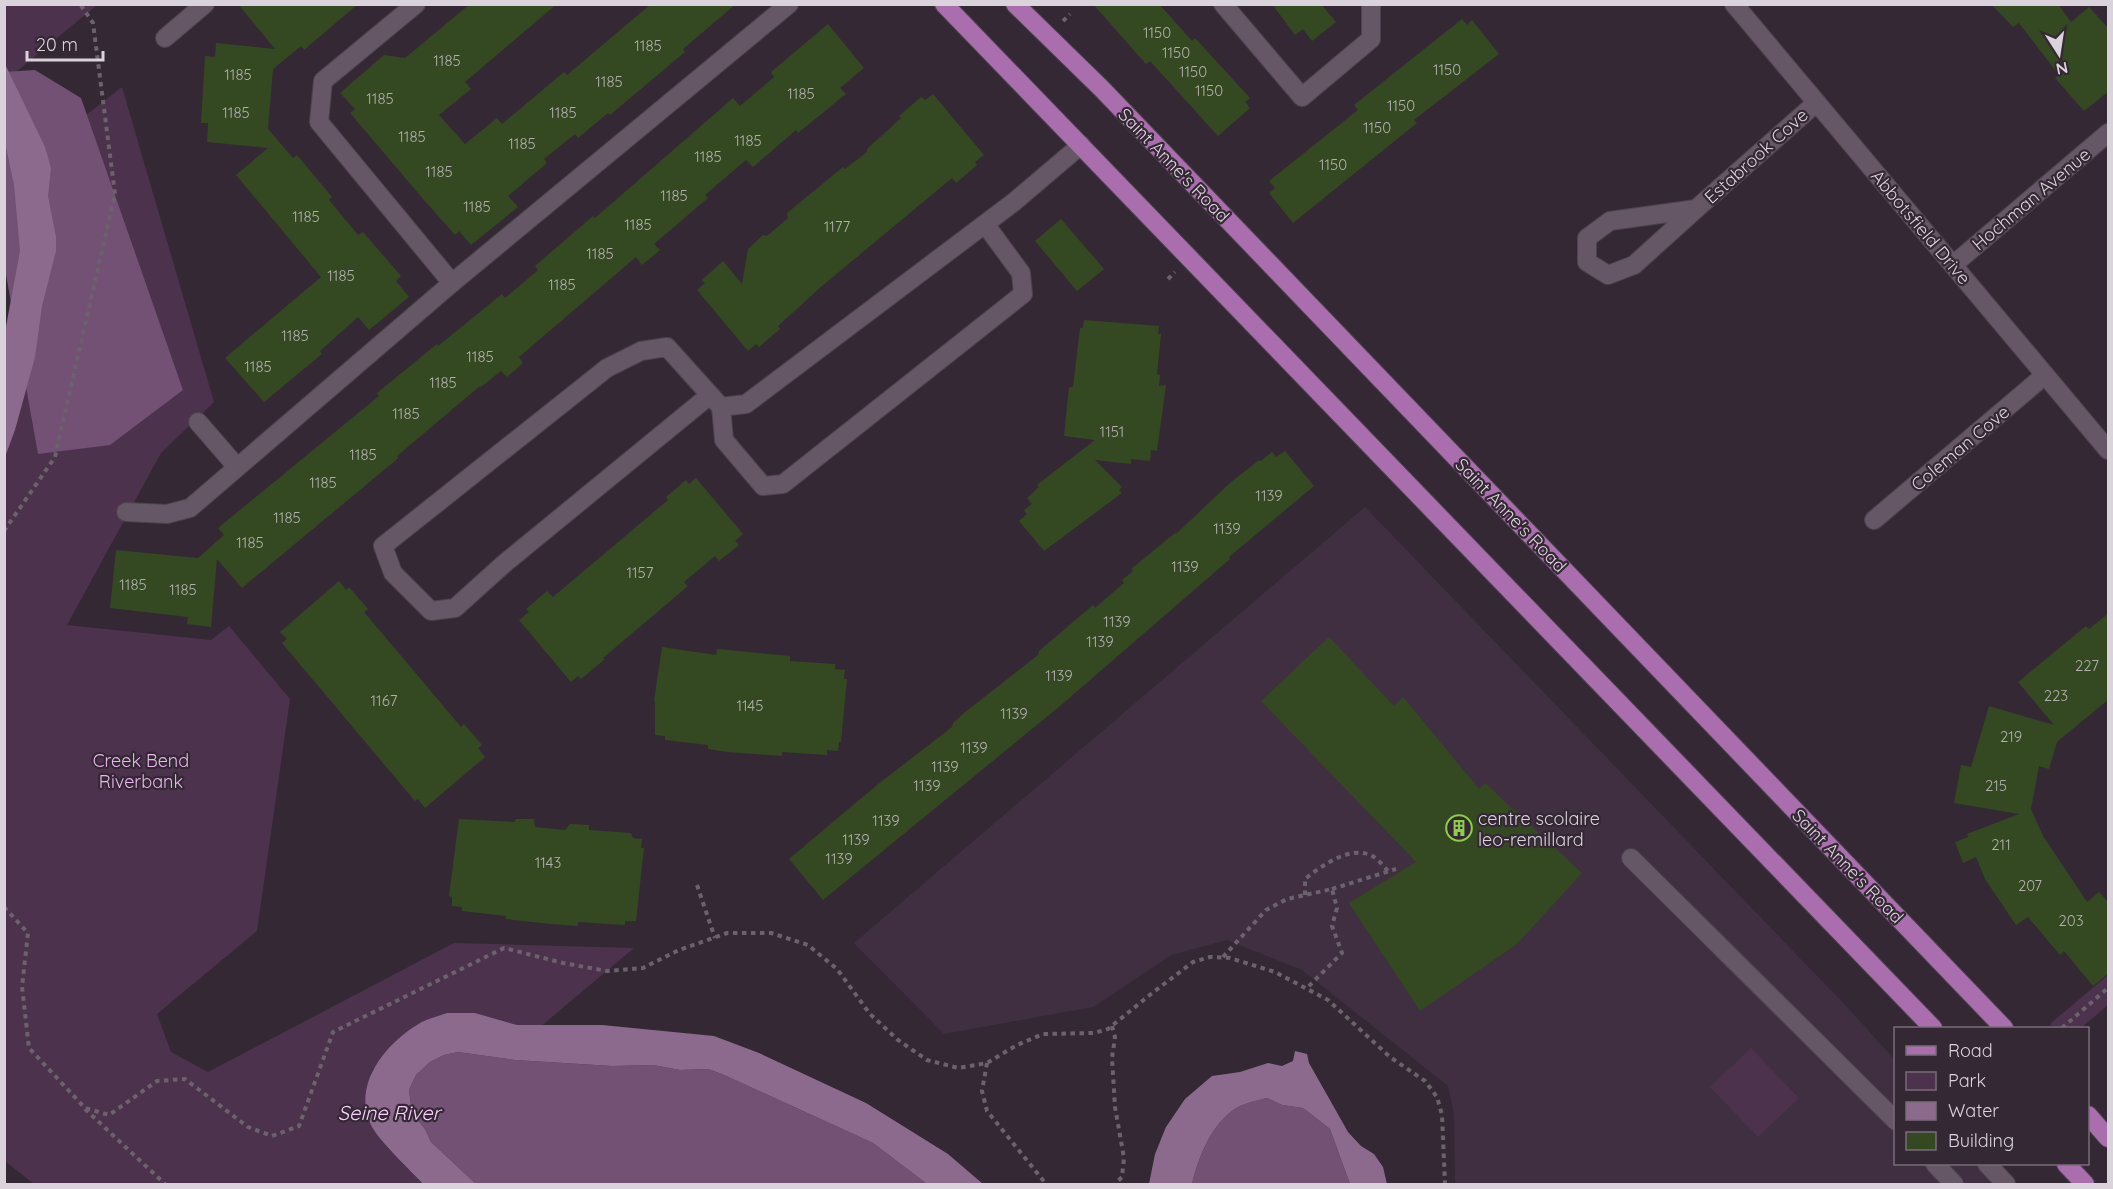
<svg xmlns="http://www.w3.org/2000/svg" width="2113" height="1189" font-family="Quicksand,sans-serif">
<rect width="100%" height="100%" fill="#342835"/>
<path fill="#402f41" d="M1365,507L1848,1008L1895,1060L1896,1164H1989L2008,1184H1455L1454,1114L1448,1086L1302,970L1227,940L1171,955L1093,1007L944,1034L854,943Z"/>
<g fill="#4c324d">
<path d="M4,5H97L10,77L5,64Z"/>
<path d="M122,87L214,402L161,453L67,625L211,640L229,626L290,699L257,931L157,1014L171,1052L208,1072L454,943L634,948L540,1027L517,1025L475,1013L373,1069C368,1083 364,1100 367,1115C371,1134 409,1169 423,1184H34L5,1161L4,457L15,430L45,147Z"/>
<path d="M2108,975V1005L2081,1028H2055L2050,1024Z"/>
<path d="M1751,1048L1799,1098L1758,1137L1710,1087Z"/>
</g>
<g fill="#725174">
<path d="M35,70L81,98L183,390L110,445L38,454L5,269L4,72Z"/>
<path d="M458,1052L515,1060L612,1066L653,1065L680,1070L708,1069L722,1074L873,1143L927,1184H476L431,1142L425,1129L412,1113L409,1090L416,1075L430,1062L444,1055Z"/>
<path d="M1267,1098L1282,1105L1303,1108L1330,1129L1350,1184H1192C1198,1159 1210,1127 1232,1111C1242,1103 1256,1101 1267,1098Z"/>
</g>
<g fill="#8c6a8e">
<path d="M5,64L45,147L51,168L48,196L56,237V251L42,306L35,357L15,430L5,457V332L20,251L14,185L5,142Z"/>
<path d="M447,1013H475L517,1025H602L714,1036L759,1053L866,1103L948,1154L983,1184H927L873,1143L722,1074L708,1069L680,1070L653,1065L612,1066L515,1060L458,1052L444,1055L430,1062L416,1075L409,1090L412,1113L425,1129L431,1142L476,1184H423C411,1171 378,1140 371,1125C352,1086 384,1045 417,1025C425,1019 437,1017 447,1013Z"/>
<path d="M1295,1051L1307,1054L1309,1063L1348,1132L1361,1146L1374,1154L1383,1167L1387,1184H1350L1330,1129L1303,1108L1282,1105L1267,1098C1256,1101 1242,1103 1232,1111C1210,1127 1198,1159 1192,1184H1149L1155,1154L1166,1127L1185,1099L1212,1076L1240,1072L1268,1063L1282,1066L1293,1061Z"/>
</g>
<g fill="#344921">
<path d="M238,4H358L304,50L301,46L273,69L268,129L293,158L297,155L332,197L329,200L358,235L363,232L401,276L396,281L409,297L369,330L358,317L320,351L322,354L264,402L225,358L321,277L236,175L268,148L207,142L208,123H201L205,56L215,57L216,43L275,49Z"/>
<path d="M470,4H557L465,82L471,89L439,115L465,144L497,118L502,124L564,72L567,75L651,4H736L683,49L685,52L610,115L608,113L578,138L575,134L544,159L547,163L508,196L518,207L471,245L459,231L455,235L424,200L350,113L355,109L340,93L384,55L405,58Z"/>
<path d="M1093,4H1159L1192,41L1195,38L1250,98L1245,102L1250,108L1218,136L1150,61L1146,64Z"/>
<path d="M1272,4H1321L1336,22L1312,41L1303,29L1295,35Z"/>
<path d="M1991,4H2058L2071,22L2089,7L2109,29V91L2084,111L2055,78L2059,75L2019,23L2013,27Z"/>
<path d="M1462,19L1467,25L1472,20L1499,54L1414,120L1417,123L1293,223L1269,193L1275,188L1269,181L1358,110L1354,105Z"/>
<path d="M828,24L864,68L840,88L846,94L798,133L796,130L753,167L746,160L705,195L708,198L654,244L660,250L642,265L636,257L519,357L523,363L507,377L501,371L481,387L480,386L397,456L398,458L396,460L242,588L217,559L211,627L187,624L188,617L110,608L116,550L198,558L224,535L218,528L379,396L377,393L437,344L438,346L502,294L505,298L538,270L535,266L593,216L595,218L733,98L740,106L774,77L771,72Z"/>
<path d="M933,94L984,155L975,162L977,165L956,183L952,178L822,286L778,326L780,329L759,347L756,344L748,351L697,290L705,283L702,280L723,261L742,284L748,249L763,235L767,236L788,218L787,213L843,167L845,169L867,152V149L901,118L899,116L921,97L925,100Z"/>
<path d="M1061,219L1104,269L1077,291L1035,241Z"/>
<path d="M1084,320L1159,326L1158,334H1161L1157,374L1160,375L1159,386L1166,385L1157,451L1151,450L1150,461L1131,459V464L1095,460L1122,487L1119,490L1122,493L1044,551L1019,521L1027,514L1024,510L1032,504L1027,498L1039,487L1037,485L1095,440L1064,436L1069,387H1073L1080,328H1083Z"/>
<path d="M1285,451L1314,486L1229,557L1230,559L1060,706L823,900L789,859L877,785L952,727L953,723L964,713L1038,655L1039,651L1093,605L1095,608L1124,583L1122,580L1133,571L1131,569L1175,533L1176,534L1230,483L1259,460L1261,461L1272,452L1276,457Z"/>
<path d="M696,478L743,534L735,541L739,545L719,561L715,556L684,582L688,586L603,658L605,659L581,679L578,676L571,682L519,620L529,612L526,609L547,591L553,597L668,500L666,497L686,480L689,484Z"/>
<path d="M339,581L346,590L349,587L368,609L364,612L461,727L464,724L482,745L478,748L485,757L425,808L418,799L415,801L282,643L287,639L280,632Z"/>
<path d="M2109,613V699L2057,742L2049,769L2039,766L2031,809L2043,836L2087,902L2099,892L2109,903V973L2093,986L2064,951L2060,955L2028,917L2016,925L1985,879L1976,857L1963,863L1955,842L1968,837L1967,834L2019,814L1954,803L1961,765L1971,767L1989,706L2054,725L2018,682L2086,626L2089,629Z"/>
<path d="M1329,637L1394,706L1403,697L1479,789L1485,783L1582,873L1517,944L1420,1011L1349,903L1416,862L1261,701Z"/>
<path d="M662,647L716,655L717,649L790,656V661L835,664V669L845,670L844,679H847L841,742H839L838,751L827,750V755L782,752V756L728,752L708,749V745L665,740V736L655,735V701H654Z"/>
<path d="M459,819L514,822L516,819H534L535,827L565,830L570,824L589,825V830L631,833L633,838L642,839L641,848H644L636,921H625V925L578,922V926L551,924L506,919V916L462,911V907L452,906V897L449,896Z"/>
</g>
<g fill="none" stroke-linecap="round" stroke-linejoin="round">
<g stroke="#4d434e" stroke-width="20">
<g id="minor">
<path d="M416,4L323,81L319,122L452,283"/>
<path d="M1223,4L1302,97L1371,39V4"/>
<path d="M1734,4L2108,450"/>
<path d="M165,38L205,4"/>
<path d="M1696,209L1634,265L1608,275L1587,262V238L1610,221L1696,209L1816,103"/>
<path d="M1953,265L2108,133"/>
<path d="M710,395L505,563L455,608L431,611L393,573L383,546L607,368L641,351L667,347L721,407L746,404L1014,202L1081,145"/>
<path d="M721,407L724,440L763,486L783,484L1023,294L1021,273L985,224"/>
<path d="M198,422L237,467"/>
<path d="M126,512L167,514L190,508L452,283L789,4"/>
<path d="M1874,520L2045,375"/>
<path d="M1631,858L1896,1121"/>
<path d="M1935,1164L1954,1184"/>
<path d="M1987,1164L2006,1184"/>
</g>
</g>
<g stroke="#4d434e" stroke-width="20">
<g id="major">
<path d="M944,4L1933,1028"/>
<path d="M1015,4L1102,89L2004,1028"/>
<path d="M2088,1115L2108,1138"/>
<path d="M2066,1164L2085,1184"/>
</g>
</g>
<g stroke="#6c626d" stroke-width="4" stroke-dasharray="4.5 4.5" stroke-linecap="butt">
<path d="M1063,21L1070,14"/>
<path d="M1168,279L1175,272"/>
<path d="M4,531L55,457L115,194L93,23L80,4"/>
<path d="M697,885L715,938"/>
<path d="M1332,889L1396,869"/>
<path d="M1305,895V879C1321,866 1353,843 1374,857C1379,860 1384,867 1388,871"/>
<path d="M4,907L28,933L22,987L29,1048L85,1108L109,1115L157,1081L185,1079L248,1127L272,1136L299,1126L333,1032L504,948L563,963L607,971L643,968L679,950L727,933H771L808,945L837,969L870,1014L898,1040L927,1060L958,1068L987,1063L1017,1045L1043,1034L1094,1033L1108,1029L1151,994L1193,962L1210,957L1230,958L1275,972L1328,1000L1390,1057L1425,1081L1437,1097L1442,1115L1445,1184"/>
<path d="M1223,957L1266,910L1287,899L1332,889L1337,908L1332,926L1342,953L1307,988"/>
<path d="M1112,1026L1115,1037L1112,1058L1115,1107L1124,1158L1122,1177L1115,1184"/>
<path d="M2062,1028L2108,988"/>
<path d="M987,1063L982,1091L987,1111L1046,1184"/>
<path d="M85,1109L165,1184"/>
</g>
<use href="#minor" stroke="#655766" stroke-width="18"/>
<use href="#major" stroke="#aa6eaf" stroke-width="18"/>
</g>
<defs>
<g id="building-ring" transform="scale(1.35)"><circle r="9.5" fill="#342835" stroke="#8cce45" stroke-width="1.5"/><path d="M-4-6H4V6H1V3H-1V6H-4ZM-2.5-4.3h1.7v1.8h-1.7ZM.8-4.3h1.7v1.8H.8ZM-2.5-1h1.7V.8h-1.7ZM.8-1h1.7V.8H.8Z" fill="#8cce45"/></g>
</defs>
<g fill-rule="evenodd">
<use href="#building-ring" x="1459" y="828"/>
</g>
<g text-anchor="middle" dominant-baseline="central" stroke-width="4.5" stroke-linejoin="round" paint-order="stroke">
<g font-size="15" fill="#b1b0ad">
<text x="1157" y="32">1150</text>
<text x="648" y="45">1185</text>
<text x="1176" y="52">1150</text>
<text x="447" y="60">1185</text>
<text x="1447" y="69">1150</text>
<text x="1193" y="71">1150</text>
<text x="238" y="74">1185</text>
<text x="609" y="81">1185</text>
<text x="1209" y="90">1150</text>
<text x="801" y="93">1185</text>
<text x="380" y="98">1185</text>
<text x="1401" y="105">1150</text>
<text x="236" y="112">1185</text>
<text x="563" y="112">1185</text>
<text x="1377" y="127">1150</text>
<text x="412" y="136">1185</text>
<text x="748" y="140">1185</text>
<text x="522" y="143">1185</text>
<text x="708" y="156">1185</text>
<text x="1333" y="164">1150</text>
<text x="439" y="171">1185</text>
<text x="674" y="195">1185</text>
<text x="477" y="206">1185</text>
<text x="306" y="216">1185</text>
<text x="638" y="224">1185</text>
<text x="837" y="226">1177</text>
<text x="600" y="253">1185</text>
<text x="341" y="275">1185</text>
<text x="562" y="284">1185</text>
<text x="295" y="335">1185</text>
<text x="480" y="356">1185</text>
<text x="258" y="366">1185</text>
<text x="443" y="382">1185</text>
<text x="406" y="413">1185</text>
<text x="1112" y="431">1151</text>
<text x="363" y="454">1185</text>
<text x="323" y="482">1185</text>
<text x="1269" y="495">1139</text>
<text x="287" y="517">1185</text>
<text x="1227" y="528">1139</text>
<text x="250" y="542">1185</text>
<text x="1185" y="566">1139</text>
<text x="640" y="572">1157</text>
<text x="133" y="584">1185</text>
<text x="183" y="589">1185</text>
<text x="1117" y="621">1139</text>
<text x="1100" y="641">1139</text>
<text x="2087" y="665">227</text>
<text x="1059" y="675">1139</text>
<text x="2056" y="695">223</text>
<text x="384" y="700">1167</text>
<text x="750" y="705">1145</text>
<text x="1014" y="713">1139</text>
<text x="2011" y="736">219</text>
<text x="974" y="747">1139</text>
<text x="945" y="766">1139</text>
<text x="927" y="785">1139</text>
<text x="1996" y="785">215</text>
<text x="886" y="820">1139</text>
<text x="856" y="839">1139</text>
<text x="2001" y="844">211</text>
<text x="839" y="858">1139</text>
<text x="548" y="862">1143</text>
<text x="2030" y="885">207</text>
<text x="2071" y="920">203</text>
</g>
<g font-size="18" fill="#dbd3dc" stroke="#342835">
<text transform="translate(1756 156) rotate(-42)">Estabrook Cove</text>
<text transform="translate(1174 165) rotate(46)">Saint Anne's Road</text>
<text transform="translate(2031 199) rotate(-40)">Hochman Avenue</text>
<text transform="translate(1921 227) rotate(50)">Abbotsfield Drive</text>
<text transform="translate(1960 448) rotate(-40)">Coleman Cove</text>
<text transform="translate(1511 515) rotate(46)">Saint Anne's Road</text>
<text transform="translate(1848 866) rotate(46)">Saint Anne's Road</text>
</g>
<g font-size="18" fill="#ebb5ef" stroke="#342835">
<text x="141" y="760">Creek Bend<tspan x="141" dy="21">Riverbank</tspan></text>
</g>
<g font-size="18" fill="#dbd3dc" stroke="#342835" text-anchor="start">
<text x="1478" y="818">centre scolaire<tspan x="1478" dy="21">leo-remillard</tspan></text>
</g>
<g font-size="20" font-style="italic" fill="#facefc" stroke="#342835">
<text x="389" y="1112">Seine River</text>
</g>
</g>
<rect width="2113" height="1189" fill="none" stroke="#dbd3dc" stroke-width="12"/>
<rect x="1894" y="1027" width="195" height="138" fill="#342835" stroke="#776c78" stroke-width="1.5"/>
<rect x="1906" y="1046" width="30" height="9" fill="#aa6eaf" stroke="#776c78" stroke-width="1.5"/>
<text x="1948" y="1057" font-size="18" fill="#dbd3dc">Road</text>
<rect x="1906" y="1072" width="30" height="18" fill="#4c324d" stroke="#776c78" stroke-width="1.5"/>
<text x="1948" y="1087" font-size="18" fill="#dbd3dc">Park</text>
<rect x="1906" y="1102" width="30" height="18" fill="#8c6a8e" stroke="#776c78" stroke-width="1.5"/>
<text x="1948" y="1117" font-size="18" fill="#dbd3dc">Water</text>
<rect x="1906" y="1132" width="30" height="18" fill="#344921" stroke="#776c78" stroke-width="1.5"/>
<text x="1948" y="1147" font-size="18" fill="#dbd3dc">Building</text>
<g transform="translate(2059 54) rotate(168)" stroke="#342835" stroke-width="4.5" paint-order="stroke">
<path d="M0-4.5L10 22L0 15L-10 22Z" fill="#dbd3dc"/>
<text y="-9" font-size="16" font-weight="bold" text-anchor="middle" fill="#dbd3dc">N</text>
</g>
<path d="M27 51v9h76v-9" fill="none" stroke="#dbd3dc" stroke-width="3"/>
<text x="36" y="51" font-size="18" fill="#dbd3dc" stroke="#342835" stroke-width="4.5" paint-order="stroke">20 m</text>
</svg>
